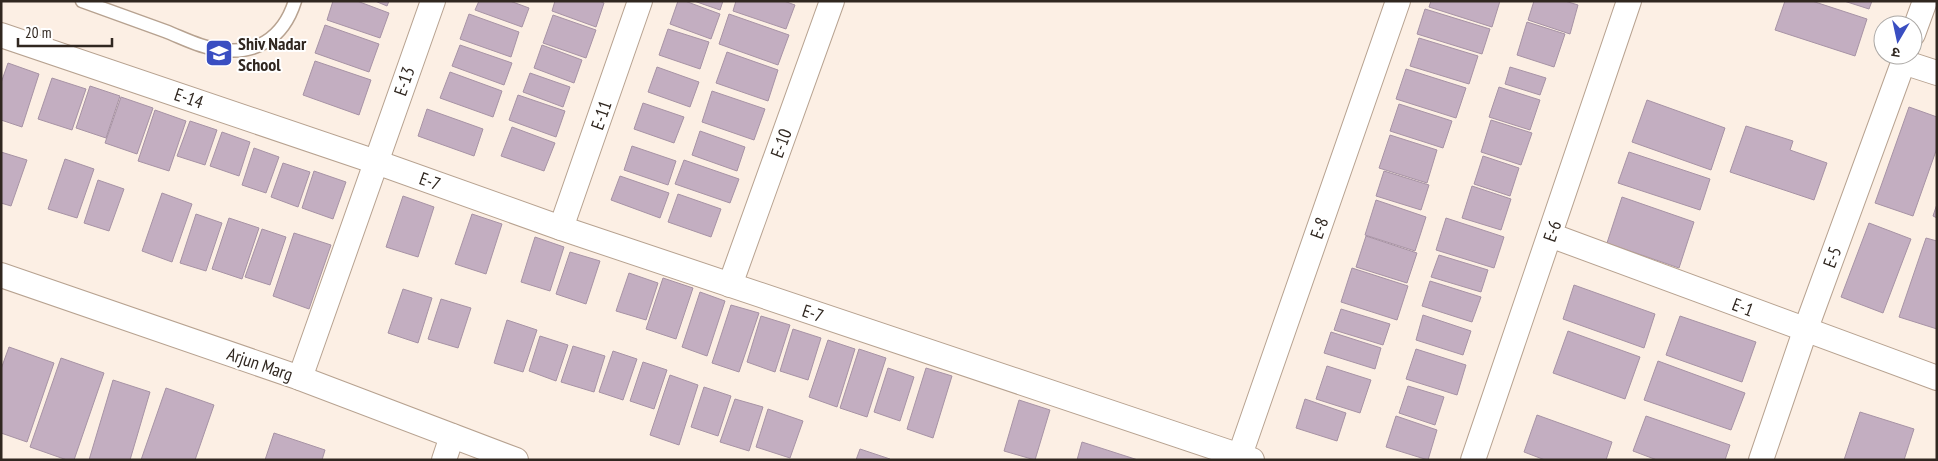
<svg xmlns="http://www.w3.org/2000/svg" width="1938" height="461" font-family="'PT Sans Narrow','Noto Sans Devanagari',sans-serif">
<rect width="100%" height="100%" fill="#fcefe4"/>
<g fill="#c3aec1" stroke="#a793a5">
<path d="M333,1H357L389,13L380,38L327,20Z"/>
<path d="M375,1H389L387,6Z"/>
<path d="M479,1H510L529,8L522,27L475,10Z"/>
<path d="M555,1H599L604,3L596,27L552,11Z"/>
<path d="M678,1H685L720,14L711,39L670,24Z"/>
<path d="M694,1H723L720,10Z"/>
<path d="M736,1H784L795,5L786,29L733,11Z"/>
<path d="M1431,1H1500L1492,27L1429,7Z"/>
<path d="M1534,1H1565L1578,5L1570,34L1528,20Z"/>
<path d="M1785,1H1812L1867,19L1855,56L1775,30Z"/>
<path d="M1844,1H1872L1869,9Z"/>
<path d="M1425,9L1490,29L1482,54L1417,34Z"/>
<path d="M469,14L519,32L511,57L460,39Z"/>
<path d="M729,14L789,35L778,65L719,44Z"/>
<path d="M553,15L596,30L586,58L543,43Z"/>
<path d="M1527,22L1565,34L1554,67L1517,55Z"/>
<path d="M325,25L379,44L369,72L315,53Z"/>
<path d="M668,29L709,42L700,69L659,55Z"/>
<path d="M1419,38L1478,56L1469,84L1410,66Z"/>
<path d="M460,45L512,63L504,85L452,66Z"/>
<path d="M542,45L582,60L574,83L534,68Z"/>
<path d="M727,52L778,70L768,101L716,83Z"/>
<path d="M315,61L371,80L359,115L303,95Z"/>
<path d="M8,63L39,74L22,127L1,120V83Z"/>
<path d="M657,67L699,82L690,107L648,92Z"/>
<path d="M1510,67L1546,78L1540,95L1505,84Z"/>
<path d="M1406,69L1466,88L1456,118L1396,99Z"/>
<path d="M450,72L502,91L493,117L440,98Z"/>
<path d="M530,73L570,87L563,107L523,92Z"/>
<path d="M52,78L86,89L72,130L38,119Z"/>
<path d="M90,86L120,96L106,138L76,128Z"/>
<path d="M1499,87L1540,100L1530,130L1489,117Z"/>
<path d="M712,91L765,109L754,140L702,122Z"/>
<path d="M518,95L565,111L556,137L509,120Z"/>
<path d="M121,97L153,108L137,154L105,143Z"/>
<path d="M1647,100L1725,128L1711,170L1632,142Z"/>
<path d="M643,103L684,117L674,143L634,129Z"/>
<path d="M1399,104L1452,121L1443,148L1390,131Z"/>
<path d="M1909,107L1937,117V148L1913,216L1875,203Z"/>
<path d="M427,109L483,129L474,156L418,136Z"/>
<path d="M155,110L186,121L169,171L138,161Z"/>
<path d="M1491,120L1532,133L1521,165L1481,152Z"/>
<path d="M190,121L217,130L205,165L177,156Z"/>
<path d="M1746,126L1793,141L1790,150L1827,163L1814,200L1730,172Z"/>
<path d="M512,127L555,143L544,171L501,156Z"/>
<path d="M700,131L745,147L737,171L692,155Z"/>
<path d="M222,132L250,142L239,176L210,166Z"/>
<path d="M1390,135L1437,150L1427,183L1379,168Z"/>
<path d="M632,146L676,161L668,185L624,170Z"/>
<path d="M254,148L279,157L266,193L242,185Z"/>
<path d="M1,152L27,160L11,206L1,203Z"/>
<path d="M1629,152L1710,179L1700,210L1618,183Z"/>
<path d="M1483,156L1519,168L1510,196L1474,184Z"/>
<path d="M65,159L94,169L77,218L48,209Z"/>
<path d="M684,160L739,179L730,203L675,184Z"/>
<path d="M283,163L310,172L298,207L271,197Z"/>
<path d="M314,171L346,182L333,219L302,208Z"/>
<path d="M1384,171L1429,185L1421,210L1376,196Z"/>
<path d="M620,176L669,193L660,218L611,200Z"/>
<path d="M98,180L124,189L109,231L84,223Z"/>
<path d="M1472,186L1511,199L1501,230L1462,218Z"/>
<path d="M162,193L192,204L172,262L142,251Z"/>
<path d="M678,194L721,209L711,237L668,222Z"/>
<path d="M403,196L434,207L418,257L386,247Z"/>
<path d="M1622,197L1694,222L1679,268L1607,243Z"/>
<path d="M1376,200L1426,217L1415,251L1365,235Z"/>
<path d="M1937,204V218L1933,216Z"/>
<path d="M196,214L222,223L206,271L180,263Z"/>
<path d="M472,214L502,224L486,274L455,264Z"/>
<path d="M229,218L259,228L242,279L212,269Z"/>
<path d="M1446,218L1504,237L1494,268L1436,250Z"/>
<path d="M1869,223L1911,239L1883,313L1841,297Z"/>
<path d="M262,229L286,237L270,285L245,277Z"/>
<path d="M294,233L331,245L309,309L273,296Z"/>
<path d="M1366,236L1417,253L1407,283L1356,267Z"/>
<path d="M535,237L564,247L550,291L521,282Z"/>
<path d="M1926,238L1937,241V329L1899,317Z"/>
<path d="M570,252L600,261L586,304L556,294Z"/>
<path d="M1439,255L1488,270L1481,292L1431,277Z"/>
<path d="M1352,268L1408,286L1397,320L1341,302Z"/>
<path d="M629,273L658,283L646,320L616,311Z"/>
<path d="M663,278L693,288L676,339L646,329Z"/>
<path d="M1430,281L1481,297L1472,322L1422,306Z"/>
<path d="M1574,285L1655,314L1644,348L1563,319Z"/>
<path d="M403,289L432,298L418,343L388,333Z"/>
<path d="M700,292L725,301L707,356L682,347Z"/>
<path d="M441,299L471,308L458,348L428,339Z"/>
<path d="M731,305L759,313L739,372L712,363Z"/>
<path d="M1341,309L1390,324L1383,345L1334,330Z"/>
<path d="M1423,315L1471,331L1463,355L1416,340Z"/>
<path d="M761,316L790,325L775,372L747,362Z"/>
<path d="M1680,316L1756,342L1742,382L1666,355Z"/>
<path d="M507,320L537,330L523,372L494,363Z"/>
<path d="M793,329L821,338L808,380L780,371Z"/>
<path d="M1568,331L1640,357L1625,399L1553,373Z"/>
<path d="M1331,332L1381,348L1375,369L1324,353Z"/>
<path d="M540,336L568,345L556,381L529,371Z"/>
<path d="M828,340L855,349L837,407L809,397Z"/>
<path d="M573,346L605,356L594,392L561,382Z"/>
<path d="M9,347L54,363L27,442L1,433V369Z"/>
<path d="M859,349L886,358L867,417L840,408Z"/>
<path d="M1416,349L1466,365L1457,395L1406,379Z"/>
<path d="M613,351L637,359L623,400L599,392Z"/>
<path d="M61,358L104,373L74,460H67L30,447Z"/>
<path d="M1658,361L1745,393L1731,430L1644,400Z"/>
<path d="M643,362L667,370L654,409L630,401Z"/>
<path d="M1327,366L1371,380L1360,413L1316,399Z"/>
<path d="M888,368L914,377L900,421L874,412Z"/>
<path d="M926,368L952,376L933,438L907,429Z"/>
<path d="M670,375L698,385L679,445L650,435Z"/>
<path d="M113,380L150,392L130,460H89Z"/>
<path d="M1408,386L1444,397L1435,425L1399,413Z"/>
<path d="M704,387L731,396L718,436L691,427Z"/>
<path d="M166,388L214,405L195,460H141Z"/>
<path d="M735,399L763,407L749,451L720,442Z"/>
<path d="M1305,399L1346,413L1337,441L1296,428Z"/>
<path d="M1019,400L1050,410L1035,460L1004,451Z"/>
<path d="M768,409L803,421L790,458L756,447Z"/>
<path d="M1860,412L1914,429L1904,460H1844Z"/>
<path d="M1537,415L1612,442L1606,460H1545L1524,452Z"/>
<path d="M1396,416L1437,430L1428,460L1386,447Z"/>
<path d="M1646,416L1730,445L1725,460H1657L1633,451Z"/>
<path d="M274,433L325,450L322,460H265Z"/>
<path d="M1082,442L1138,460H1077Z"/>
<path d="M860,449L890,459V460H856Z"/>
</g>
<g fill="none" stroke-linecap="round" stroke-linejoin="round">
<g stroke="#b7a290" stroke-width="15">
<path id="service" d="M82,1C110,11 137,21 165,31C181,37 199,47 216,49C255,56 283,39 295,1"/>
</g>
<g stroke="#b7a290" stroke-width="26">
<g id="minor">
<path d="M1913,34L1925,1"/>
<path d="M1,35L376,162L561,228L1252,460"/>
<path d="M1903,62L1937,73"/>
<path d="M561,228L640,1"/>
<path d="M1550,235L1937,378"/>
<path d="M1,275L300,378L516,460"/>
<path d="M730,285L832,1"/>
<path d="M300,378L433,1"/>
<path d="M1240,455L1398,1"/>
<path d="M444,460L452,436"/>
<path d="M1473,460L1629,1"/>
<path d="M1761,460L1805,331L1906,55"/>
</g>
</g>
<use href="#service" stroke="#fff" stroke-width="12"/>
<use href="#minor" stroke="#fff" stroke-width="24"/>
</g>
<defs>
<g id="school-square" transform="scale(1.4375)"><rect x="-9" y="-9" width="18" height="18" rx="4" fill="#3a4ec1" stroke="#fff"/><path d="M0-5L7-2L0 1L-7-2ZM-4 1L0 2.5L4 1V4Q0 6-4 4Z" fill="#fff"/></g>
</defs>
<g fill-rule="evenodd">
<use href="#school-square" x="219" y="53"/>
</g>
<g text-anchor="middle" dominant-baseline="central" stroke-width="4" stroke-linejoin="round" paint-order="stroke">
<g font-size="18" font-weight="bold" fill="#302720" stroke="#fff" text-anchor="start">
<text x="238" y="43">Shiv Nadar<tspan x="238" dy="21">School</tspan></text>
</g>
<g font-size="18" fill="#302720" stroke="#fff">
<text transform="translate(404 81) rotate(-71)">E-13</text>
<text transform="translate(189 98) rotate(19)">E-14</text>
<text transform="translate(601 115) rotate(-71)">E-11</text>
<text transform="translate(781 143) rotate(-70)">E-10</text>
<text transform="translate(430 181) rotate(20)">E-7</text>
<text transform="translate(1319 228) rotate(-71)">E-8</text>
<text transform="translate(1552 231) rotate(-71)">E-6</text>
<text transform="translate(1832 257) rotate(-70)">E-5</text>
<text transform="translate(1743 307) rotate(21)">E-1</text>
<text transform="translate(813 313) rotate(18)">E-7</text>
<text transform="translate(260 364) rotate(19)">Arjun Marg</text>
</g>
</g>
<rect width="1938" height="461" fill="none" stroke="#302720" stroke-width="5"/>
<g transform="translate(1898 40) rotate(189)"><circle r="24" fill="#ffffff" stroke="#aca9a6"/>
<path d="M0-4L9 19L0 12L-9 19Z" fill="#3a4ec1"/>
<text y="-8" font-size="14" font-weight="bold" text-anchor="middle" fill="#302720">उ</text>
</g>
<path d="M18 38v8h94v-8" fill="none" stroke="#302720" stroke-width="2.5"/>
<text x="25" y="38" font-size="15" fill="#302720" stroke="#ffffff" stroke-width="4" paint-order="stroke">20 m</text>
</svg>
